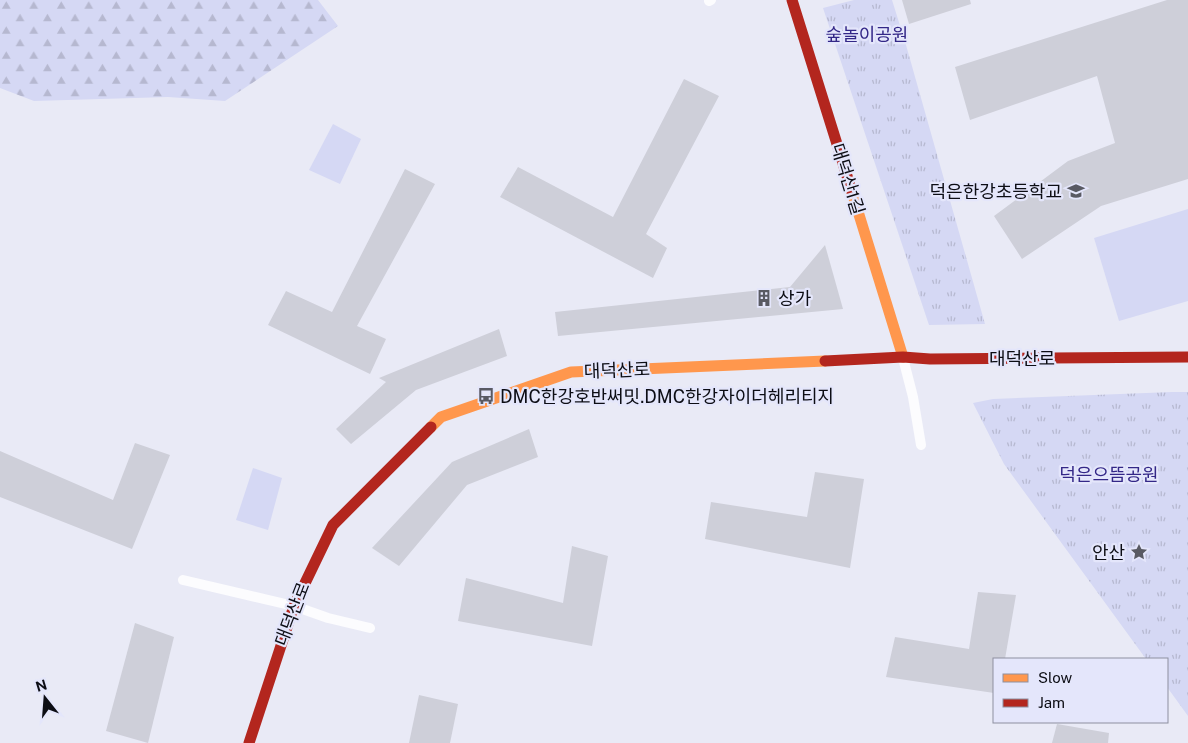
<svg xmlns="http://www.w3.org/2000/svg" width="1188" height="743" font-family="'Public Sans','Noto Sans KR',sans-serif">
<defs>
<pattern id="forest-firs" width="22" height="20" patternUnits="userSpaceOnUse" patternTransform="scale(1.25)"><rect width="22" height="20" fill="#d5d8f4"/><path d="M5 1l3.5 6h-7zM16 11l3.5 6h-7z" fill="#b6b8d0"/></pattern>
<pattern id="park-tufts" width="24" height="20" patternUnits="userSpaceOnUse" patternTransform="scale(1.25)"><rect width="24" height="20" fill="#d5d8f4"/><path d="M3 7l-1-3M5 7V3M7 7l1-3M15 17l-1-3M17 17v-4M19 17l1-3" fill="none" stroke="#b6b8d0"/></pattern>
</defs>
<rect width="100%" height="100%" fill="#e9eaf6"/>
<path fill="url(#forest-firs)" d="M0,0H318L338,26L225,101L168,97L34,101L0,88Z"/>
<g fill="url(#park-tufts)">
<path d="M854,0H892L906,45L985,324L929,325L823,8Z"/>
<path d="M1172,392H1188V716L1167,687V659H1146L1004,464L973,403L993,399Z"/>
</g>
<g fill="#d5d8f4">
<path d="M333,124L361,139L340,184L309,170Z"/>
<path d="M1188,209V301L1119,321L1094,238Z"/>
<path d="M253,468L282,478L268,530L236,520Z"/>
</g>
<g fill="#cecfd9">
<path d="M902,0H970L971,4L909,24Z"/>
<path d="M1167,0H1188V179L1101,206L1022,259L994,216L1068,161L1115,143L1097,76L970,120L955,67Z"/>
<path d="M684,79L719,96L646,234L667,248L653,278L500,197L518,167L613,217Z"/>
<path d="M405,169L435,184L357,326L386,339L370,374L268,325L286,291L332,312Z"/>
<path d="M825,245L843,309L558,336L555,312L790,287Z"/>
<path d="M499,329L507,356L416,390L351,444L336,429L386,382L379,378Z"/>
<path d="M529,429L538,457L467,485L399,566L372,548L452,462Z"/>
<path d="M135,443L170,455L132,549L0,497V451L113,500Z"/>
<path d="M815,472L864,479L850,568L705,539L711,502L807,517Z"/>
<path d="M572,546L608,556L592,646L458,621L466,578L563,603Z"/>
<path d="M978,592L1016,595L1005,659H994V693L886,677L895,637L969,649Z"/>
<path d="M135,623L174,637L148,743L106,731Z"/>
<path d="M419,695L458,704L450,743H409Z"/>
<path d="M1057,724L1109,733L1108,743H1052Z"/>
</g>
<g fill="none" stroke-linecap="round" stroke-linejoin="round">
<g stroke="#fcfcfe" stroke-width="10">
<path d="M709,1L711,0"/>
<path d="M903,358L913,397L921,445"/>
<path d="M183,580L294,606L328,618L370,628"/>
</g>
<g stroke="#ff974d" stroke-width="11">
<path d="M852,192L903,357"/>
<path d="M431,427L441,417L571,372L825,361"/>
</g>
<g stroke="#b3261e" stroke-width="11">
<path d="M792,0L852,192"/>
<path d="M825,361L903,357L930,359L1188,357"/>
<path d="M249,743L294,606L333,525L431,427"/>
</g>
</g>
<defs>
<g id="school-bare" transform="scale(1.35)"><path d="M0-5L7-2L0 1L-7-2ZM-4 1L0 2.5L4 1V4Q0 6-4 4Z" fill="#595a63" stroke="#e4e6fb" stroke-width="2.5" paint-order="stroke"/></g>
<g id="building-bare" transform="scale(1.35)"><path d="M-4-6H4V6H1V3H-1V6H-4ZM-2.5-4.3h1.7v1.8h-1.7ZM.8-4.3h1.7v1.8H.8ZM-2.5-1h1.7V.8h-1.7ZM.8-1h1.7V.8H.8Z" fill="#595a63" stroke="#e4e6fb" stroke-width="2.5" paint-order="stroke"/></g>
<g id="bus-bare" transform="scale(1.35)"><path d="M-5-6H5V4H4V6H2V4H-2V6H-4V4H-5ZM-3.5-4V0h7V-4ZM-3.5 1.2v1.5H-2V1.2ZM2 1.2v1.5H3.5V1.2Z" fill="#595a63" stroke="#e4e6fb" stroke-width="2.5" paint-order="stroke"/></g>
<g id="sight-bare" transform="scale(1.35)"><path d="M0-6L1.8-2.2L6-1.7L2.9 1.2L3.7 5.4L0 3.3L-3.7 5.4L-2.9 1.2L-6-1.7L-1.8-2.2Z" fill="#595a63" stroke="#e4e6fb" stroke-width="2.5" paint-order="stroke"/></g>
</defs>
<g fill-rule="evenodd">
<use href="#school-bare" x="1076" y="191"/>
<use href="#building-bare" x="764" y="298"/>
<use href="#bus-bare" x="486" y="396"/>
<use href="#sight-bare" x="1139" y="552"/>
</g>
<g text-anchor="middle" dominant-baseline="central" stroke-width="4.5" stroke-linejoin="round" paint-order="stroke">
<g font-size="18" fill="#332787" stroke="#e4e6fb">
<text x="867" y="34">숲놀이공원</text>
<text x="1109" y="474">덕은으뜸공원</text>
</g>
<g font-size="18" fill="#0c0d14" stroke="#e4e6fb">
<text transform="translate(848 179) rotate(73)">대덕산1길</text>
<text x="1022" y="358">대덕산로</text>
<text transform="translate(617 370) rotate(-2)">대덕산로</text>
<text transform="translate(292 614) rotate(-69)">대덕산로</text>
</g>
<g font-size="18" fill="#0c0d14" stroke="#e4e6fb" text-anchor="end">
<text x="1062" y="191">덕은한강초등학교</text>
<text x="778" y="298" text-anchor="start">상가</text>
<text x="500" y="396" text-anchor="start">DMC한강호반써밋.DMC한강자이더헤리티지</text>
<text x="1125" y="552">안산</text>
</g>
</g>
<rect x="993" y="658" width="175" height="65" fill="#e4e6fb" stroke="#8e8f9f"/>
<rect x="1003" y="674" width="25" height="8" fill="#ff974d" stroke="#8e8f9f"/>
<text x="1038" y="683" font-size="15" fill="#0c0d14">Slow</text>
<rect x="1003" y="699" width="25" height="8" fill="#b3261e" stroke="#8e8f9f"/>
<text x="1038" y="708" font-size="15" fill="#0c0d14">Jam</text>
<g transform="translate(45 698) rotate(343)" stroke="#e4e6fb" stroke-width="4" paint-order="stroke">
<path d="M0-4L9 19L0 12L-9 19Z" fill="#0c0d14"/>
<text y="-8" font-size="14" font-weight="bold" text-anchor="middle" fill="#0c0d14">N</text>
</g>
</svg>
